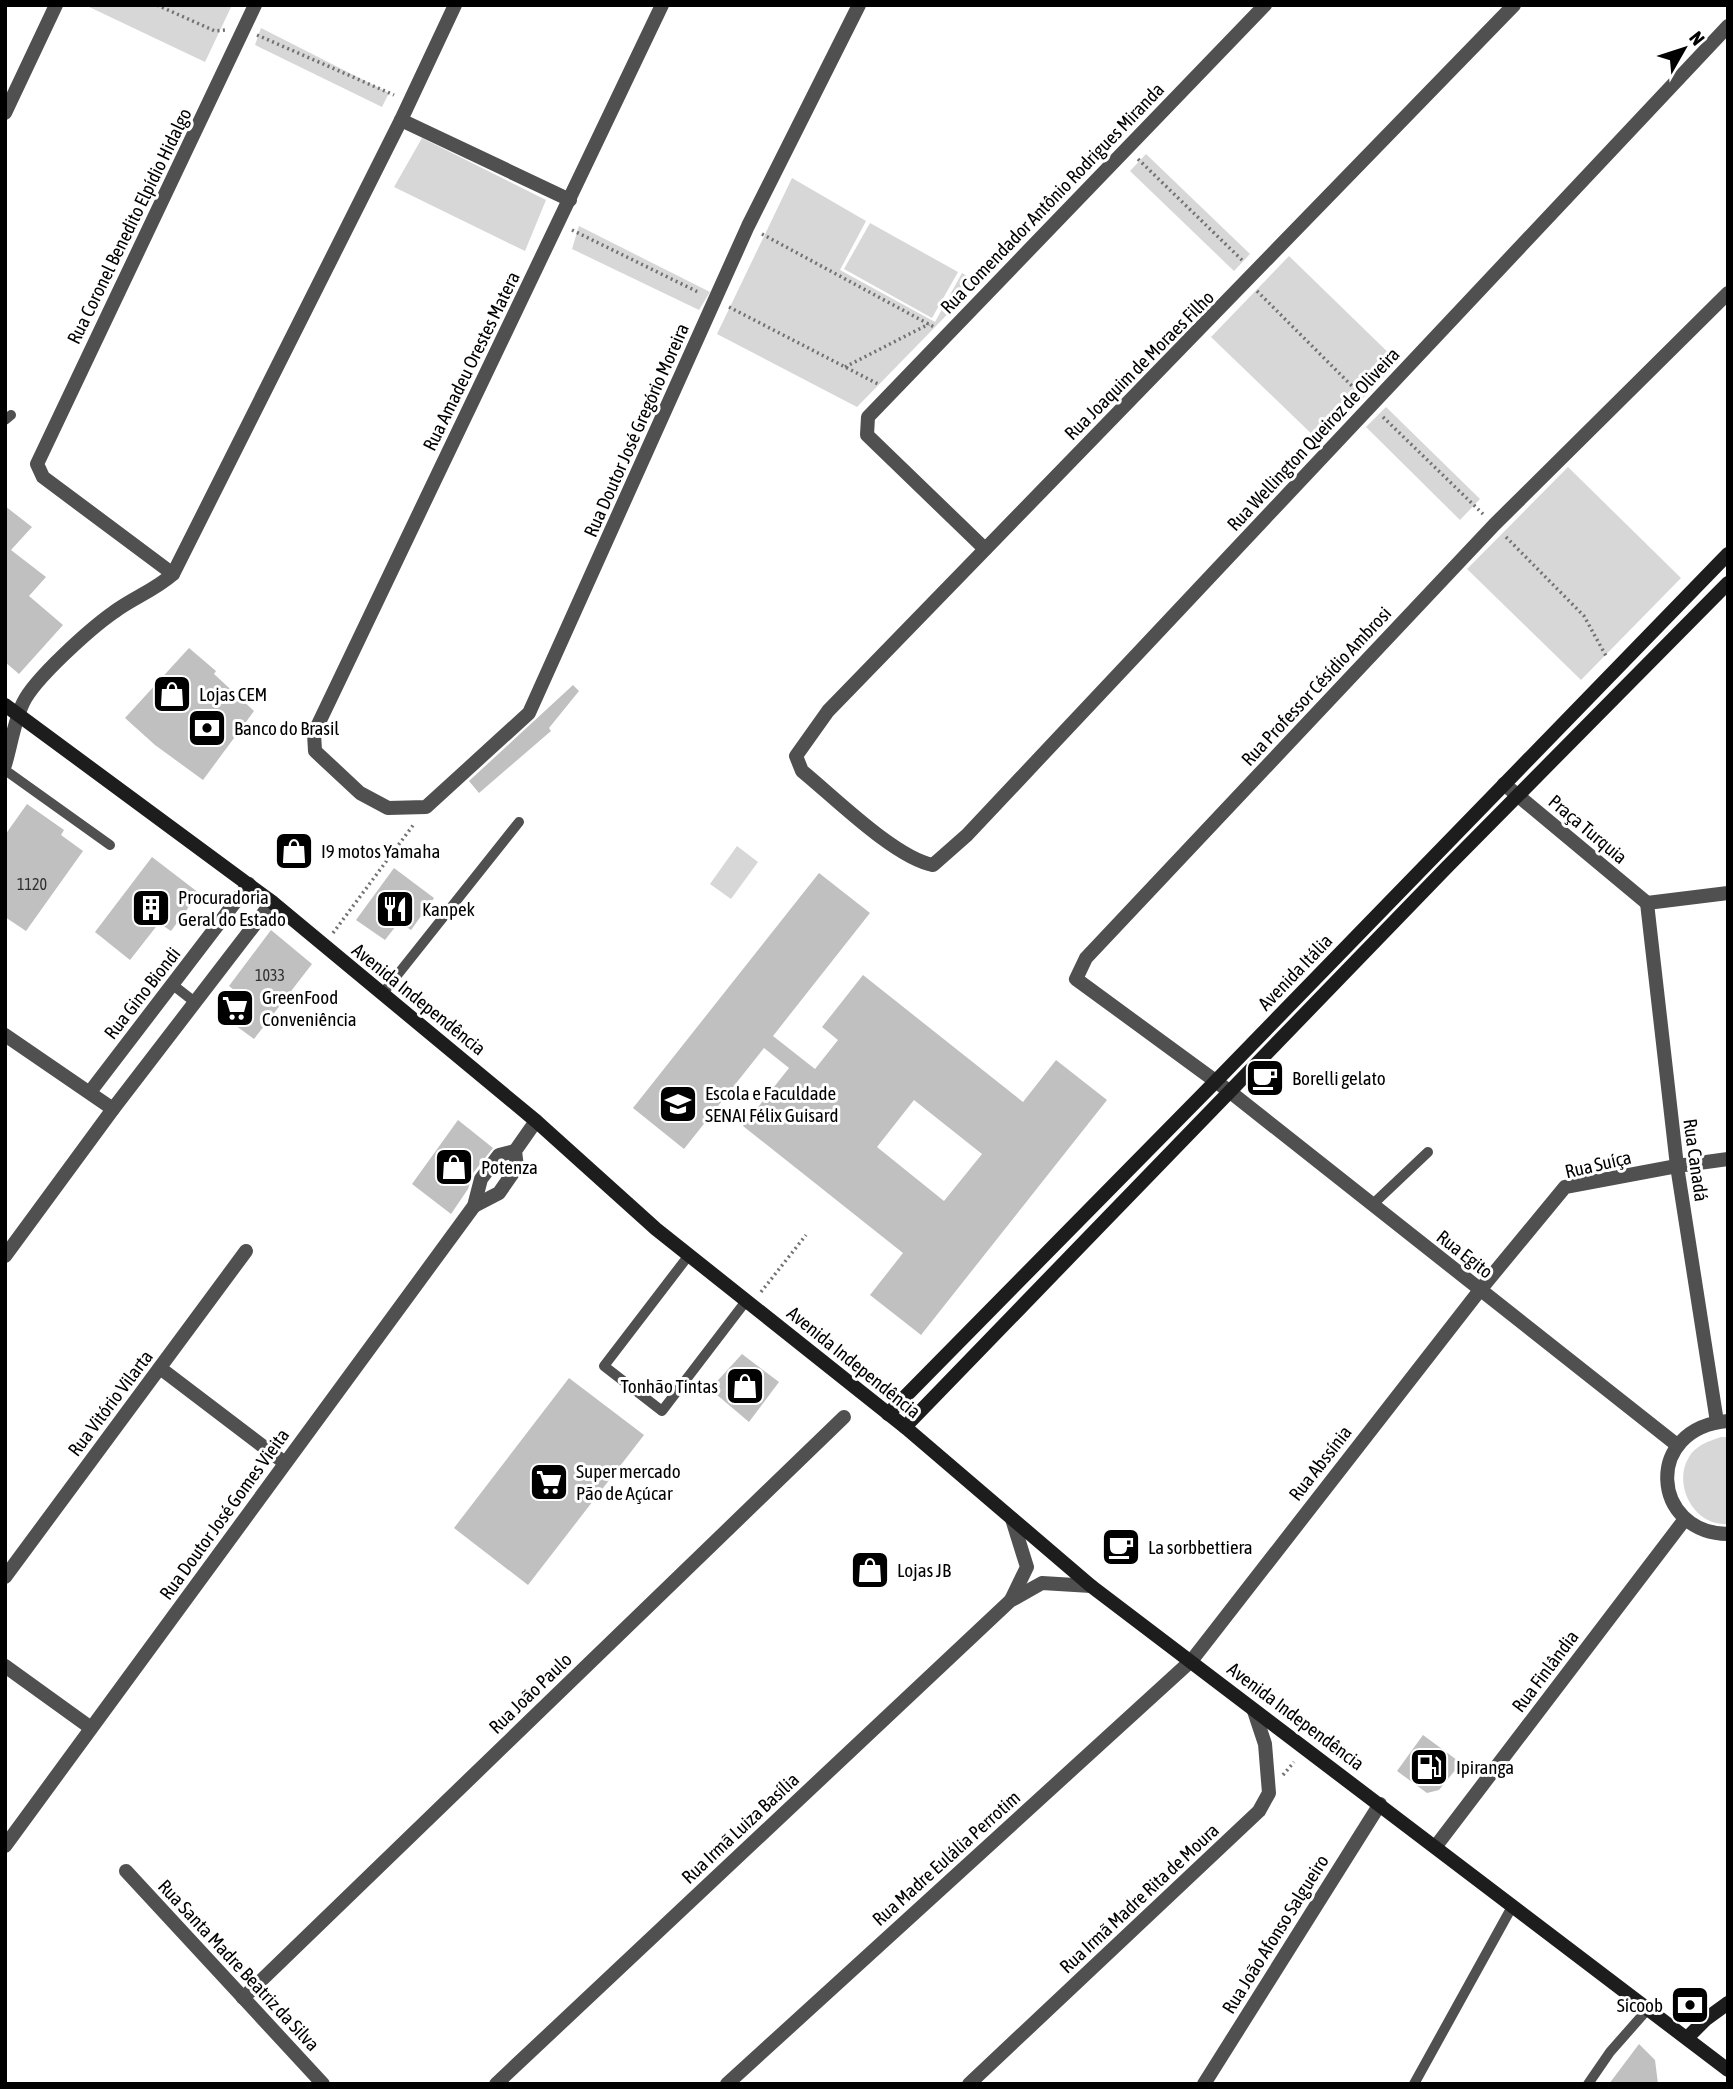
<svg xmlns="http://www.w3.org/2000/svg" width="1733" height="2089" font-family="'Asap Condensed',sans-serif">
<rect width="100%" height="100%" fill="#fff"/>
<g fill="#d7d7d7">
<path d="M85,5H232L205,62Z"/>
<path d="M261,28L389,93L382,107L255,45Z"/>
<path d="M422,138L546,200L525,251L394,187Z"/>
<path d="M1146,154L1250,254L1234,271L1130,171Z"/>
<path d="M792,178L866,221L840,270L935,322L962,273L978,283L857,407L717,334Z"/>
<path d="M870,223L958,272L932,318L844,269Z"/>
<path d="M579,226L710,292L699,310L572,249Z"/>
<path d="M1289,256L1398,362L1320,442L1211,337Z"/>
<path d="M1386,407L1480,499L1460,520L1366,427Z"/>
<path d="M1568,467L1681,578L1581,680L1467,569Z"/>
<path d="M737,846L758,862L731,899L710,884Z"/>
<path d="M1721,1437H1728V1524C1694,1527 1672,1484 1689,1457C1696,1445 1709,1441 1721,1437Z"/>
</g>
<g fill="#c0c0c0" fill-rule="evenodd">
<path d="M5,506L32,527L11,550L46,577L29,596L63,625L19,674L5,662Z"/>
<path d="M189,648L216,671L214,674L254,711L203,780L155,745L125,718Z"/>
<path d="M573,685L579,691L549,728L551,731L479,793L469,781Z"/>
<path d="M27,804L64,830L61,835L83,851L26,931L5,917V835Z"/>
<path d="M152,857L199,893L171,931L159,923L130,960L95,932Z"/>
<path d="M394,868L434,898L411,930L399,922L385,940L356,920Z"/>
<path d="M819,873L870,913L773,1036L815,1069L838,1040L822,1027L863,975L1023,1102L1056,1060L1107,1100L921,1335L870,1295L903,1253L743,1126L789,1068L764,1048L684,1149L633,1108ZM914,1100L982,1154L944,1201L877,1147Z"/>
<path d="M271,930L312,964L254,1039L217,1012L234,990L229,986Z"/>
<path d="M458,1120L493,1148L473,1173L468,1189L451,1214L412,1184Z"/>
<path d="M742,1354L779,1382L749,1422L710,1389Z"/>
<path d="M569,1378L644,1435L528,1585L454,1528Z"/>
<path d="M1423,1735L1461,1763L1439,1790L1427,1793L1397,1771Z"/>
<path d="M1639,2044L1655,2060L1658,2084H1609Z"/>
</g>
<g fill="none" stroke-linecap="round" stroke-linejoin="round">
<g stroke="#727272" stroke-width="3.5" stroke-dasharray="2 3.5" stroke-linecap="butt">
<path d="M157,5L215,31L226,30"/>
<path d="M257,35L394,95"/>
<path d="M1138,159L1243,261"/>
<path d="M572,230L700,293"/>
<path d="M762,234L934,327"/>
<path d="M1257,291L1360,394"/>
<path d="M729,307L878,384"/>
<path d="M845,367L929,324"/>
<path d="M1383,417L1483,514"/>
<path d="M1506,537L1584,616L1606,656"/>
<path d="M333,933L414,824"/>
<path d="M761,1292L806,1235"/>
<path d="M1283,1775L1294,1762"/>
</g>
<g stroke="#505050" stroke-width="10">
<path d="M5,420L11,415"/>
<path d="M5,770L110,845"/>
<path d="M173,985L196,1003"/>
<path d="M383,993L519,822"/>
<path d="M1372,1205L1428,1152"/>
<path d="M689,1255L604,1366L662,1411L746,1301"/>
<path d="M1414,2084L1513,1905"/>
<path d="M1588,2084L1610,2052L1647,2010"/>
</g>
<g stroke="#505050" stroke-width="14">
<path d="M662,5L314,733L315,751L360,793L388,808L426,807L529,713L748,226L859,5"/>
<path d="M1514,5L828,711L796,756L802,771C834,797 895,858 933,865L967,835L1728,26"/>
<path d="M5,113L56,5"/>
<path d="M401,120L570,200"/>
<path d="M985,549L867,435L868,417L1265,5"/>
<path d="M173,574L43,477L37,464L255,5"/>
<path d="M5,765C11,745 14,722 23,703C34,679 91,628 114,612C133,598 155,590 173,574L401,120L455,5"/>
<path d="M1504,784L1647,903"/>
<path d="M1647,903L1677,1166L1717,1422"/>
<path d="M1647,903L1728,893"/>
<path d="M5,1035L113,1109"/>
<path d="M90,1092L249,884"/>
<path d="M474,1206L499,1193L517,1167L515,1151L536,1121"/>
<path d="M5,1256L113,1109L272,902"/>
<path d="M160,1368L285,1463"/>
<path d="M1728,1421C1643,1428 1651,1533 1728,1534"/>
<path d="M1677,1445L1229,1091L1076,979L1086,958L1494,525L1728,293"/>
<path d="M5,1577L246,1251"/>
<path d="M1011,1600L1027,1567L1012,1519"/>
<path d="M5,1666L91,1728"/>
<path d="M5,1846L474,1206L481,1179L499,1155L515,1151"/>
<path d="M1436,1846L1685,1519"/>
<path d="M126,1871L323,2084"/>
<path d="M243,1998L844,1417"/>
<path d="M496,2084L1010,1601L1042,1583L1091,1586"/>
<path d="M727,2084L1192,1660L1480,1290L1565,1187L1677,1166L1728,1159"/>
<path d="M969,2084L1259,1811L1269,1793L1265,1744L1254,1711"/>
<path d="M1204,2084L1380,1804"/>
</g>
<g stroke="#1d1d1d" stroke-width="14">
<path d="M5,705L272,902L536,1121L656,1229L905,1427L1091,1586L1728,2070"/>
<path d="M888,1414L1215,1082L1728,554"/>
<path d="M905,1427L1447,867L1728,583"/>
<path d="M1687,2038L1706,2019L1728,2003"/>
</g>
</g>
<defs>
<g id="shop-square" transform="scale(2.0125)"><rect x="-9" y="-9" width="18" height="18" rx="4" fill="#000" stroke="#fff"/><path d="M-5-2.5h2.3a2.7 3.5 0 0 1 5.4 0H5L5.5 6h-11ZM-1.5-2.5h3a1.5 2.3 0 0 0-3 0Z" fill="#fff"/></g>
<g id="bank-square" transform="scale(2.0125)"><rect x="-9" y="-9" width="18" height="18" rx="4" fill="#000" stroke="#fff"/><path d="M-6-4H6V4H-6ZM0-2.3a2.3 2.3 0 1 0 0 4.6a2.3 2.3 0 1 0 0-4.6Z" fill="#fff"/></g>
<g id="building-square" transform="scale(2.0125)"><rect x="-9" y="-9" width="18" height="18" rx="4" fill="#000" stroke="#fff"/><path d="M-4-6H4V6H1V3H-1V6H-4ZM-2.5-4.3h1.7v1.8h-1.7ZM.8-4.3h1.7v1.8H.8ZM-2.5-1h1.7V.8h-1.7ZM.8-1h1.7V.8H.8Z" fill="#fff"/></g>
<g id="restaurant-square" transform="scale(2.0125)"><rect x="-9" y="-9" width="18" height="18" rx="4" fill="#000" stroke="#fff"/><path d="M-5-6h1v4h1v-4h1v4h1v-4h1v5L-1.5 .5V6h-2V.5L-5-1ZM5-6V6H3V1.5H1.5Q1.5-4 5-6Z" fill="#fff"/></g>
<g id="supermarket-square" transform="scale(2.0125)"><rect x="-9" y="-9" width="18" height="18" rx="4" fill="#000" stroke="#fff"/><path d="M-6-5.5h2.5l.6 2H6L4.5 2H-2.5L-4.4-4H-6ZM-1.5 3.2a1.3 1.3 0 1 0 .1 0ZM3 3.2a1.3 1.3 0 1 0 .1 0Z" fill="#fff"/></g>
<g id="cafe-square" transform="scale(2.0125)"><rect x="-9" y="-9" width="18" height="18" rx="4" fill="#000" stroke="#fff"/><path d="M-5.5-4.5H6V0H3Q3 3.5 0 3.5H-2.5Q-5.5 3.5-5.5 0ZM3-3.2v2h1.7v-2ZM-6 4.5H4V6H-6Z" fill="#fff"/></g>
<g id="university-square" transform="scale(2.0125)"><rect x="-9" y="-9" width="18" height="18" rx="4" fill="#000" stroke="#fff"/><path d="M0-5L7-2L0 1L-7-2ZM-4 1L0 2.5L4 1V4Q0 6-4 4Z" fill="#fff"/></g>
<g id="fuel-square" transform="scale(2.0125)"><rect x="-9" y="-9" width="18" height="18" rx="4" fill="#000" stroke="#fff"/><path d="M-5.5-6h7V0h2V4h1.3V-2.5L3-4.5l.8-.8L6-3V5H2.5V1h-1V6h-7ZM-4.2-4.7v3.2H.2V-4.7Z" fill="#fff"/></g>
</defs>
<g fill-rule="evenodd">
<use href="#shop-square" x="172" y="694"/>
<use href="#bank-square" x="207" y="728"/>
<use href="#shop-square" x="294" y="851"/>
<use href="#building-square" x="151" y="908"/>
<use href="#restaurant-square" x="395" y="909"/>
<use href="#supermarket-square" x="235" y="1008"/>
<use href="#cafe-square" x="1265" y="1078"/>
<use href="#university-square" x="678" y="1104"/>
<use href="#shop-square" x="454" y="1167"/>
<use href="#shop-square" x="745" y="1386"/>
<use href="#supermarket-square" x="549" y="1482"/>
<use href="#cafe-square" x="1121" y="1547"/>
<use href="#shop-square" x="870" y="1570"/>
<use href="#fuel-square" x="1429" y="1767"/>
<use href="#bank-square" x="1690" y="2005"/>
</g>
<g text-anchor="middle" dominant-baseline="central" stroke-width="6" stroke-linejoin="round" paint-order="stroke">
<g font-size="16" fill="#303030">
<text x="32" y="884">1120</text>
<text x="270" y="975">1033</text>
</g>
<g font-size="19" fill="#000" stroke="#fff">
<text transform="translate(1052 198) rotate(-46)">Rua Comendador Antônio Rodrigues Miranda</text>
<text transform="translate(129 226) rotate(-64)">Rua Coronel Benedito Elpídio Hidalgo</text>
<text transform="translate(471 361) rotate(-64)">Rua Amadeu Orestes Matera</text>
<text transform="translate(1139 365) rotate(-45)">Rua Joaquim de Moraes Filho</text>
<text transform="translate(636 430) rotate(-66)">Rua Doutor José Gregório Moreira</text>
<text transform="translate(1313 439) rotate(-47)">Rua Wellington Queiroz de Oliveira</text>
<text transform="translate(1316 686) rotate(-47)">Rua Professor Césídio Ambrosi</text>
<text transform="translate(1588 829) rotate(40)">Praça Turquia</text>
<text transform="translate(1295 972) rotate(-46)">Avenida Itália</text>
<text transform="translate(142 993) rotate(-52)">Rua Gino Biondi</text>
<text transform="translate(419 999) rotate(39)">Avenida Independência</text>
<text transform="translate(1696 1160) rotate(82)">Rua Canadá</text>
<text transform="translate(1598 1164) rotate(-13)">Rua Suíça</text>
<text transform="translate(1465 1254) rotate(38)">Rua Egito</text>
<text transform="translate(854 1362) rotate(39)">Avenida Independência</text>
<text transform="translate(110 1403) rotate(-53)">Rua Vitório Vilarta</text>
<text transform="translate(1320 1463) rotate(-52)">Rua Abssínia</text>
<text transform="translate(224 1514) rotate(-54)">Rua Doutor José Gomes Vieita</text>
<text transform="translate(1545 1671) rotate(-53)">Rua Finlândia</text>
<text transform="translate(530 1693) rotate(-44)">Rua João Paulo</text>
<text transform="translate(1296 1716) rotate(37)">Avenida Independência</text>
<text transform="translate(740 1828) rotate(-43)">Rua Irmã Luiza Basília</text>
<text transform="translate(946 1858) rotate(-42)">Rua Madre Eulália Perrotim</text>
<text transform="translate(1139 1898) rotate(-43)">Rua Irmã Madre Rita de Moura</text>
<text transform="translate(1275 1934) rotate(-58)">Rua João Afonso Salgueiro</text>
<text transform="translate(239 1965) rotate(47)">Rua Santa Madre Beatriz da Silva</text>
</g>
<g font-size="19" fill="#000" stroke="#fff" text-anchor="start">
<text x="199" y="694">Lojas CEM</text>
<text x="234" y="728">Banco do Brasil</text>
<text x="321" y="851">I9 motos Yamaha</text>
<text x="178" y="897">Procuradoria<tspan x="178" dy="22">Geral do Estado</tspan></text>
<text x="422" y="909">Kanpek</text>
<text x="262" y="997">GreenFood<tspan x="262" dy="22">Conveniência</tspan></text>
<text x="1292" y="1078">Borelli gelato</text>
<text x="705" y="1093">Escola e Faculdade<tspan x="705" dy="22">SENAI Félix Guisard</tspan></text>
<text x="481" y="1167">Potenza</text>
<text x="718" y="1386" text-anchor="end">Tonhão Tintas</text>
<text x="576" y="1471">Super mercado<tspan x="576" dy="22">Pão de Açúcar</tspan></text>
<text x="1148" y="1547">La sorbbettiera</text>
<text x="897" y="1570">Lojas JB</text>
<text x="1456" y="1767">Ipiranga</text>
<text x="1663" y="2005" text-anchor="end">Sicoob</text>
</g>
</g>
<rect width="1733" height="2089" fill="none" stroke="#000000" stroke-width="14"/>
<g transform="translate(1684 49) rotate(51)" stroke="#ffffff" stroke-width="5" paint-order="stroke">
<path d="M0-5L12 26L0 18L-12 26Z" fill="#000000"/>
<text y="-10" font-size="19" font-weight="bold" text-anchor="middle" fill="#000000">N</text>
</g>
</svg>
